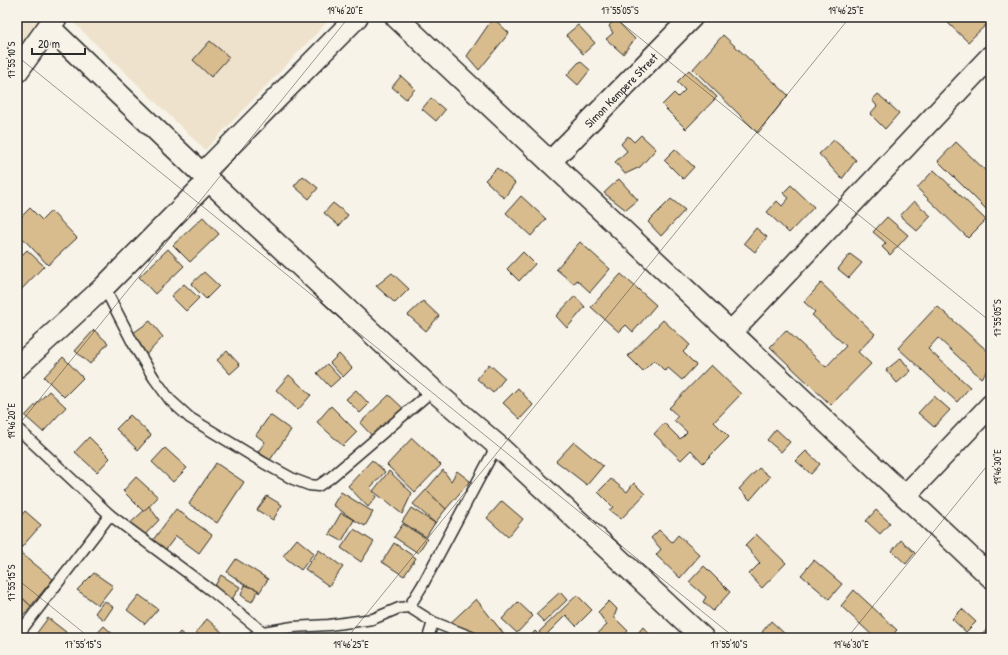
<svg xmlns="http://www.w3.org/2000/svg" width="1008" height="655" font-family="'Patrick Hand',sans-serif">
<rect width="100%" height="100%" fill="#f7f3e8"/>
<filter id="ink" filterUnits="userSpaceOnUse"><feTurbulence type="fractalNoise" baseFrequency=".025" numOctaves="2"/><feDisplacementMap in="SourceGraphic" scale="8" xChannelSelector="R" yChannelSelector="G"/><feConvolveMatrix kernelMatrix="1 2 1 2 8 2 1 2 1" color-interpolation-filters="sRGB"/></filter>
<g filter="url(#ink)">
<g fill="#eee2cd">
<path d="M17,17H55L17,66Z"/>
<path d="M68,17H332L205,150Z"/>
</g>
<g fill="#d8bc8d" stroke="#2b2b2b">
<path d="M517,17H528L522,22Z"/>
<path d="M956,17H987L991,20L968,42L948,23Z"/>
<path d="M493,18L509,33L479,70L467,56Z"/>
<path d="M615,19L635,39L623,54L606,39L613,33L609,26Z"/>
<path d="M578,25L595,43L583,54L566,35Z"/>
<path d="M723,35L788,95L758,133L693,69Z"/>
<path d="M210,41L229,57L211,77L193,60Z"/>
<path d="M580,61L590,70L578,85L567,75Z"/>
<path d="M689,70L717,97L686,129L662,105L674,93L678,97L685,90L677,82Z"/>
<path d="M401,76L415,89L406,99L392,87Z"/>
<path d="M878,94L899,113L885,129L870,114L877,106L872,100Z"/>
<path d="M431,98L445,110L436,121L422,109Z"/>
<path d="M641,135L656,149L640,167L625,174L615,162L627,151L621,144L628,136L634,142Z"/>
<path d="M834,140L856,160L842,179L819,154Z"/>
<path d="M956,142L991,176V208L988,211L938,161Z"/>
<path d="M675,149L694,167L683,179L664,160Z"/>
<path d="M497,168L515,183L504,198L485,180Z"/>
<path d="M934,170L986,220L968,238L917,188Z"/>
<path d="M303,176L318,188L309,199L294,186Z"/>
<path d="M619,179L638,200L626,210L604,193Z"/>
<path d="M791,185L814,207L789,233L767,212L777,201L782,206L789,198L783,193Z"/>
<path d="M521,196L546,219L531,236L506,213Z"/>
<path d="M671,199L685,210L661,236L648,222Z"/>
<path d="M914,201L931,216L917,231L900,216Z"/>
<path d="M333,203L348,215L339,226L324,213Z"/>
<path d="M30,208L42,220L51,211L77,238L48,265L17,232V221Z"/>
<path d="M203,217L219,234L190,262L173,245Z"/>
<path d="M887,217L908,235L890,255L882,247L886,243L873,232Z"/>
<path d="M756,228L767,237L755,252L744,243Z"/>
<path d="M580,242L610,269L590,292L577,280L574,284L556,269Z"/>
<path d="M168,249L184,266L155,294L139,277Z"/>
<path d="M27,250L44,266L18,293L17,260Z"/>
<path d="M523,252L535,264L519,281L507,269Z"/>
<path d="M850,254L862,263L849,278L838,269Z"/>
<path d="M204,272L219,286L206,299L191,284Z"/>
<path d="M392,273L409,289L395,303L376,286Z"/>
<path d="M621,274L656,305L633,332L626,325L619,332L591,307Z"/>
<path d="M821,283L875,334L858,352L871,364L831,405L770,347L786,330L826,367L846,346L812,315L815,312L804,302Z"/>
<path d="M184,284L199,298L186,311L171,296Z"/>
<path d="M575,296L585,307L567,328L556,316Z"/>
<path d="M423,301L439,316L426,331L408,315Z"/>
<path d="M937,306L991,354V367L981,378L938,338L928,349L970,387L957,402L898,348Z"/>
<path d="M663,320L690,345L683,352L696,365L682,380L667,367L665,371L654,360L643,371L628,356Z"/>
<path d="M150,321L163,337L142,359L129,336Z"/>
<path d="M94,330L108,343L90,364L75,351Z"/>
<path d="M227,351L240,365L230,374L217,360Z"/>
<path d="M339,354L352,368L343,377L330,363Z"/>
<path d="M63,357L83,378L64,397L44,377Z"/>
<path d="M901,358L911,371L897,383L886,370Z"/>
<path d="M327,364L340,378L330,387L317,373Z"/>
<path d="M489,364L505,378L493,393L477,379Z"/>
<path d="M711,365L741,394L714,422L729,437L703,463L691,450L681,460L654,434L664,423L680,439L687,432L674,420L678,416L669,408Z"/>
<path d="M289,375L311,395L298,410L276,390Z"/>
<path d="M518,388L533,405L520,419L503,403Z"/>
<path d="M356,390L369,404L360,413L346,399Z"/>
<path d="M49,391L66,407L43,432L25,416Z"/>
<path d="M389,395L406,411L376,440L360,423Z"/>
<path d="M934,396L950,410L934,427L918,413Z"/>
<path d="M331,406L357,432L343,446L317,422Z"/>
<path d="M130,415L151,435L138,450L116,429Z"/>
<path d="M270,415L291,430L270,460L258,452L265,442L256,435Z"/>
<path d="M776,429L790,442L781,452L767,440Z"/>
<path d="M89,437L110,458L97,472L75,452Z"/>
<path d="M412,438L441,465L415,492L387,465Z"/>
<path d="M574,442L603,466L587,485L556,461Z"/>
<path d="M165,448L187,468L173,482L152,462Z"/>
<path d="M806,451L820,464L811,474L796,461Z"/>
<path d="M372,460L385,472L370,488L376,497L368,507L348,486Z"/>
<path d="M216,463L244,482L217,523L189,504Z"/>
<path d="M759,468L770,477L750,500L739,489Z"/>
<path d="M443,470L451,481L457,471L470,481L446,509L426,490Z"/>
<path d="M389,471L412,493L402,514L373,491Z"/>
<path d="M136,477L158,497L144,512L123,491Z"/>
<path d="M611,479L627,492L634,483L645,494L621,519L609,510L613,507L598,492Z"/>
<path d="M426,490L446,509L435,523L413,504Z"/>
<path d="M341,492L373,512L365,526L354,520L333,505Z"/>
<path d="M267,496L282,505L273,520L257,510Z"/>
<path d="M502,501L523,519L508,537L487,518Z"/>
<path d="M149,506L159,520L137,543L126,527Z"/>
<path d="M411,508L435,523L426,537L402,522Z"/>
<path d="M176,509L212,535L199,553L176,536L163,553L150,544Z"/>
<path d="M876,510L890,523L880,534L866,521Z"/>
<path d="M25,511L41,525L21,548L17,544V520Z"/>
<path d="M341,513L354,520L342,541L329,534Z"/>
<path d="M403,524L427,539L418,553L394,537Z"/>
<path d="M354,529L374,542L361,562L341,548Z"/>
<path d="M659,530L672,542L678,535L700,555L680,578L656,555L661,549L651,538Z"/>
<path d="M756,534L786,563L762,588L749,574L760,563L745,545Z"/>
<path d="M297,539L314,553L301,570L283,556Z"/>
<path d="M901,540L915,553L906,564L892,551Z"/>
<path d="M394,543L416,558L404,576L382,562Z"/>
<path d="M319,550L343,567L329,586L305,569Z"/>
<path d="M21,553L53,579L31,606L17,593V557Z"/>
<path d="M236,559L268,579L259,593L258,590L245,585L227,572Z"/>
<path d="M814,560L842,584L829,599L801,575Z"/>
<path d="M704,566L730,592L713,611L703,602L706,597L689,582Z"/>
<path d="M94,573L113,586L98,605L77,590Z"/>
<path d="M221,575L240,587L230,602L212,591Z"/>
<path d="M245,585L258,590L252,602L246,599L241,595Z"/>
<path d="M854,590L897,630L889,638H875L841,606Z"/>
<path d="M560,592L567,600L544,622L536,614Z"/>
<path d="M17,594H18L31,606L19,620L17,618Z"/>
<path d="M139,595L158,609L145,624L127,610Z"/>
<path d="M577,595L592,610L576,626L566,615L544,637L539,632Z"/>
<path d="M476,599L507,638H482L479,636L476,638L446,627Z"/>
<path d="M104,601L113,607L104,620L95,613Z"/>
<path d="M609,601L617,609L614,617L628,631L622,638H595L594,637L607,625L598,612Z"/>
<path d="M518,602L533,616L517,633L502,619Z"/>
<path d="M962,609L976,622L966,632L952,619Z"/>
<path d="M48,618L66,632L62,638H51L49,637L48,638H33Z"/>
<path d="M207,619L224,634L220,638H202L196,632Z"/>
<path d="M771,621L785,634L781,638H769L762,632Z"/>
<path d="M991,625V638H979Z"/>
<path d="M104,626L117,638H93Z"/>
<path d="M643,627L653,638H634Z"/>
<path d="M535,631L542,638H529Z"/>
<path d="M180,632L187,638H175Z"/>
<path d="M71,633L77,638H67Z"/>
</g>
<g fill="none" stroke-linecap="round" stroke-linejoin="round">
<g stroke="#2b2b2b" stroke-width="13">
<g id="service">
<path d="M104,287L135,347L154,378L170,400L190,418L264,463L293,479L309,485L318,486L330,478L433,390"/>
<path d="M17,428L110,515L212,591L263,632L267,638"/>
<path d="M409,607L422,586L497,445"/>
<path d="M17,636L110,515"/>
<path d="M251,638L263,632L293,627L329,625L373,619L399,608L409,607L433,622L474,638"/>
<path d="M428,638L433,622"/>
</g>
</g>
<g stroke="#2b2b2b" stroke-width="24">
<g id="minor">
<path d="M396,17L991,577"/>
<path d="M49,27L202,174L433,390L497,445L703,638"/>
<path id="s1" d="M550,162L692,17"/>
<path d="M202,174L357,17"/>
<path d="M731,332L991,56"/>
<path d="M17,367L104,287L209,180"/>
<path d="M905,496L991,405"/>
</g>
</g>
<g stroke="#2b2b2b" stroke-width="25">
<path id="secondary" d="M17,71L56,17"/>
</g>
<use href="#service" stroke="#f7f3e8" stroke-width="10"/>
<use href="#minor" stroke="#f7f3e8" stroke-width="21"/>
<use href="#secondary" stroke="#f7f3e8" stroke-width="22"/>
</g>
</g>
<path fill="none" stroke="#2b2b2b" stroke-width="1" stroke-opacity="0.45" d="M614,17L991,322M17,56L735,638M17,427L349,17M17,579L90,638M347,638L850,17M847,638L991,461"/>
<g text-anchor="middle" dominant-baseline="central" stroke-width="3" stroke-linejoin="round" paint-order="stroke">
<g font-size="12" fill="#2b2b2b" stroke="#f7f3e8">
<text stroke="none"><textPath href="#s1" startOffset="101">Simon Kempere Street</textPath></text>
</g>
</g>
<rect width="1008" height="655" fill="none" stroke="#f7f3e8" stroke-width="44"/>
<path d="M32 48v6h53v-6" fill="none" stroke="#2b2b2b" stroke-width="2"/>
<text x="38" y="48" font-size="12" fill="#2b2b2b" stroke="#f7f3e8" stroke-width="3" paint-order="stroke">20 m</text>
<rect x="22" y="22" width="964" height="611" fill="none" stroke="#2b2b2b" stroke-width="1.5"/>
<g font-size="10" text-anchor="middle" fill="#2b2b2b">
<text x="345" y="14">19°46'20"E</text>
<text x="620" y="14">17°55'05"S</text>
<text x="846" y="14">19°46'25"E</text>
<text transform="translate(11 60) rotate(-90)" y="4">17°55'10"S</text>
<text transform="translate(997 318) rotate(-90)" y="4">17°55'05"S</text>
<text transform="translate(11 421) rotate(-90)" y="4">19°46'20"E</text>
<text transform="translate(997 467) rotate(-90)" y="4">19°46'30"E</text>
<text transform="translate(11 583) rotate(-90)" y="4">17°55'15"S</text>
<text x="83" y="648">17°55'15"S</text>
<text x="351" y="648">19°46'25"E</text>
<text x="729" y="648">17°55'10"S</text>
<text x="851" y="648">19°46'30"E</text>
</g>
</svg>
